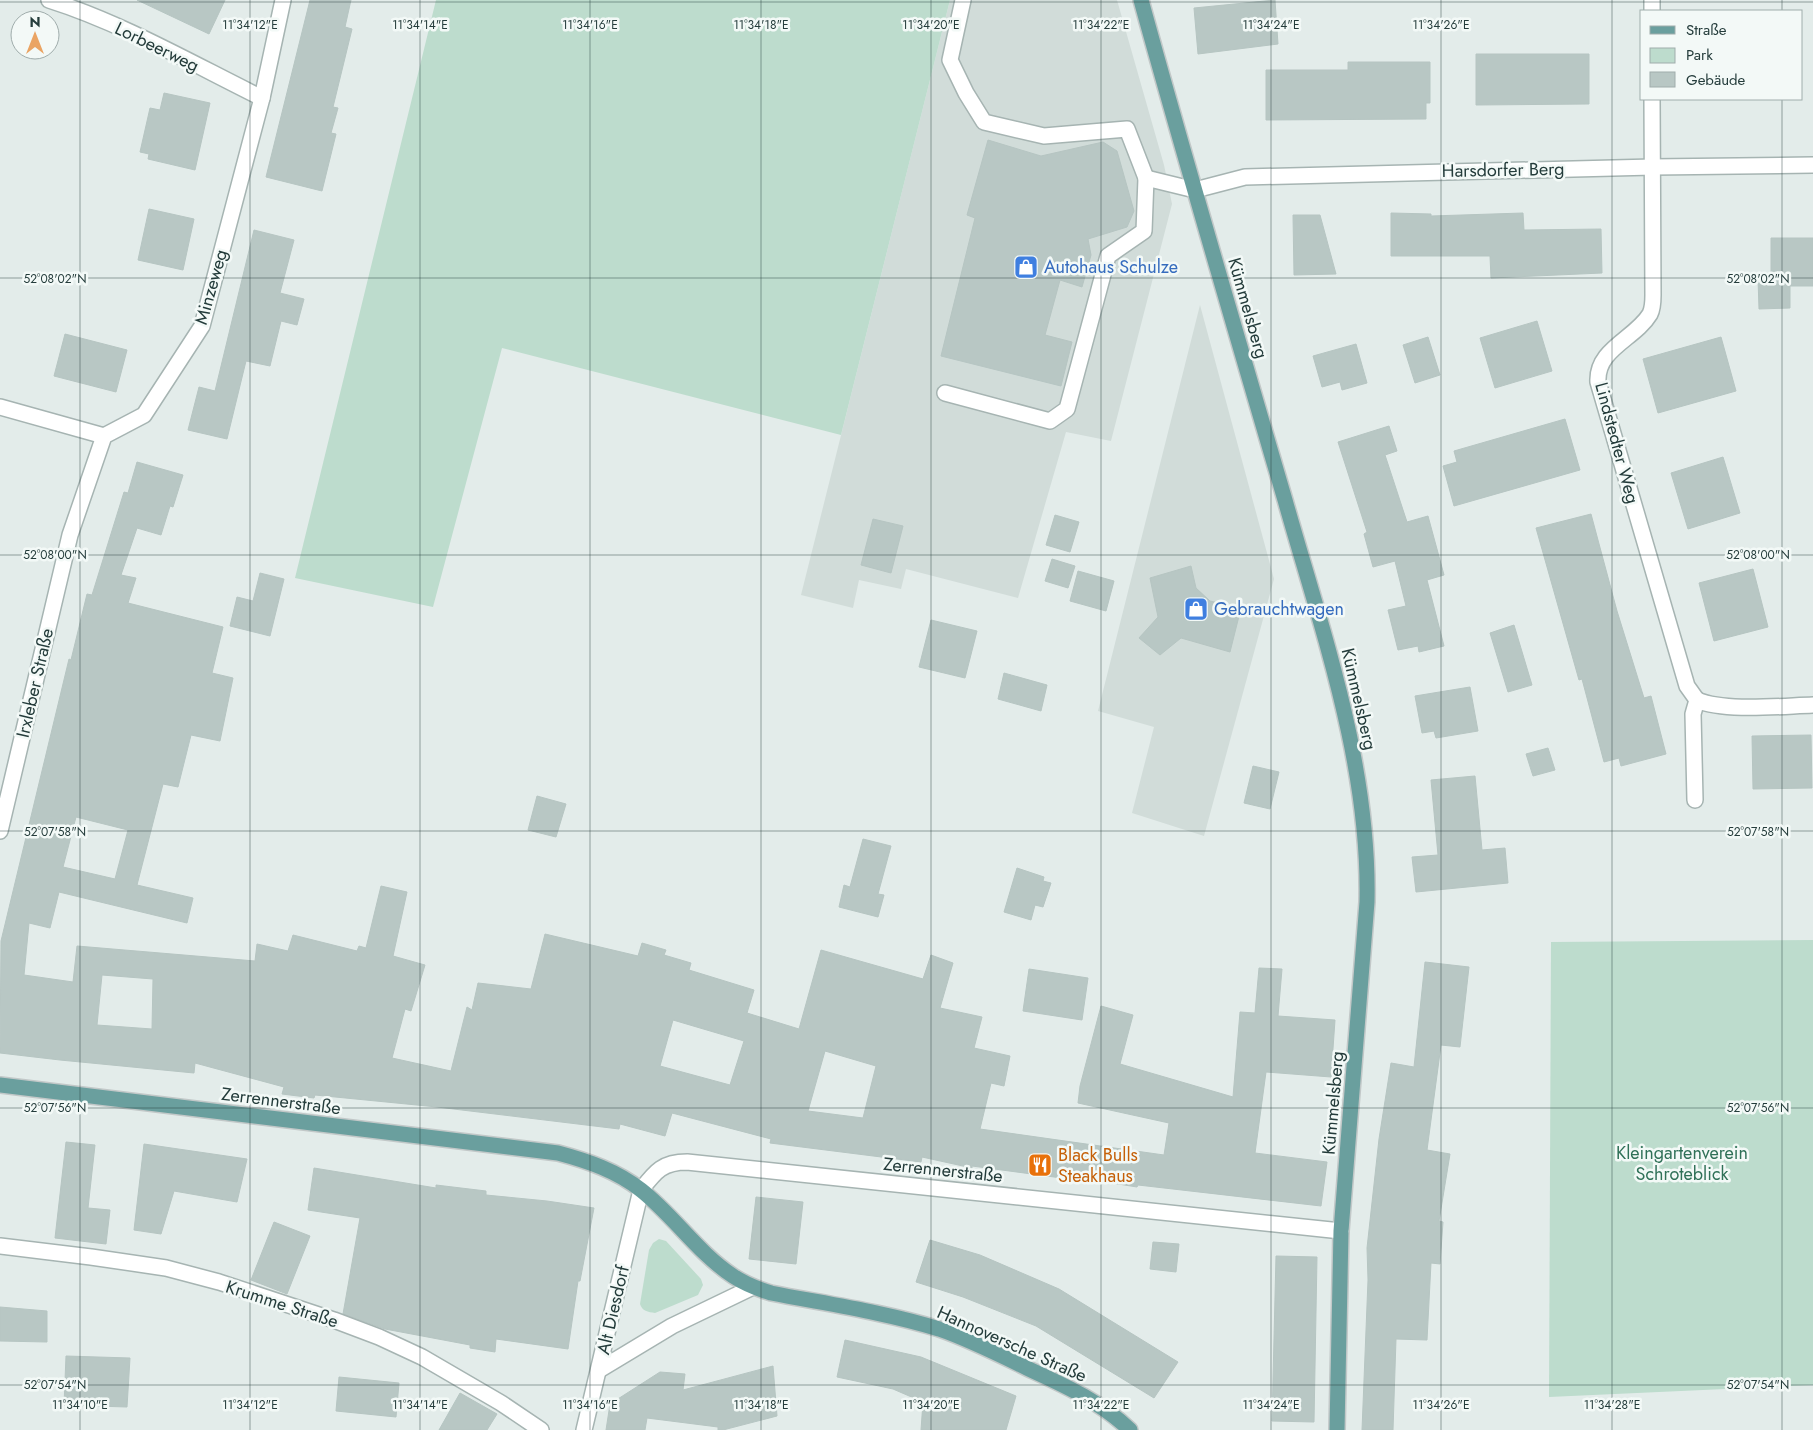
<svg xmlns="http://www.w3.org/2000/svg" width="1813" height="1430" font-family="Jost,sans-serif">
<rect width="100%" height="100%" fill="#e3ecea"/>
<g fill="#d1dcd9">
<path d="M950,0H1117L1164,165L1172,204L1111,441L1066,432L1018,598L906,569L901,589L859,580L853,608L801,595Z"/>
<path d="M1200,305L1274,579L1204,836L1132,813L1154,727L1098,711Z"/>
</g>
<g fill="#bddccd">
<path d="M436,0H950L841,435L502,348L433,607L295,578Z"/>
<path d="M1813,940V1385L1549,1397L1551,942Z"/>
<path d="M659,1239L666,1241L701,1279L703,1285L698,1295L655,1313C648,1312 642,1311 640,1304L649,1250L653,1243Z"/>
</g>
<g fill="#b8c7c4" stroke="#b6c5c2" fill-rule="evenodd">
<path d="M137,0H225L209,34Z"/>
<path d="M310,0H351L345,27L352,29L333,107L338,108L331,133L336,134L322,191L266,177Z"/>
<path d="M1275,0L1278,44L1198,54L1194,8Z"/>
<path d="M1476,54H1589V104L1476,105Z"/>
<path d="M1348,62H1430V103H1426V119L1266,120V70H1348Z"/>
<path d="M164,93L210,103L195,170L148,159L149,154L140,152L150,108L160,110Z"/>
<path d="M988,140L1041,156L1103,142L1117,151L1134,211L1127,227L1088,239L1091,255L1082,287L1060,280L1045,335L1072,342L1061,386L941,356L975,218L967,215Z"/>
<path d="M149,209L194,219L183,270L138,260Z"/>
<path d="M1391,213L1431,214V216L1523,213L1524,230L1601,229L1602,273L1491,278L1490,256H1391Z"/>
<path d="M1293,215H1320L1336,274L1294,275Z"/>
<path d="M254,230L294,240L280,293L304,299L297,325L281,321L270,366L246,361L227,439L188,430L199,387L215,391Z"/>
<path d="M1771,238H1813V286H1790V308L1759,309L1758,278H1771Z"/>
<path d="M1537,321L1552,371L1495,388L1480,338Z"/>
<path d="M65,334L127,350L116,392L54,376Z"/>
<path d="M1428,337L1440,375L1415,383L1403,345Z"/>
<path d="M1721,337L1736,391L1658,413L1643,359Z"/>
<path d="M1356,344L1367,383L1342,390L1340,382L1322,387L1313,356Z"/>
<path d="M1565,419L1580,470L1454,506L1443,466L1457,462L1454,451Z"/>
<path d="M1389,426L1397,451L1385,455L1407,522L1428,516L1444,575L1427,580L1444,646L1419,652L1418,646L1398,650L1388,610L1406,606L1395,561L1373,567L1364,534L1367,532L1338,442Z"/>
<path d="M1723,457L1740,513L1688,529L1671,473Z"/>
<path d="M137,462L183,475L173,507L170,506L161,535L137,528L121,575L136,578L128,603L223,627L212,673L233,678L220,741L191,735L178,787L163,784L137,885L193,898L187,923L59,892L50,928L29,923L24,975L73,982L77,946L255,961L257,944L288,951L293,935L357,951L359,946L366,948L381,886L407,892L393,956L425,965L411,1011L405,1009L392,1058L451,1071L467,1007L472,1010L478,983L531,989L545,934L638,956L642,943L666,950L664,955L691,963L689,970L754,990L747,1013L799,1029L821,950L923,979L931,955L953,963L940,1008L982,1017L974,1048L1010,1056L1004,1086L991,1083L980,1129L1164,1155L1169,1123L1078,1103L1080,1086L1101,1006L1133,1015L1120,1064L1233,1097L1240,1012L1255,1013L1259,968L1282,969L1278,1016L1335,1020L1331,1077L1266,1072L1255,1153L1327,1162L1321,1206L1138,1185L1137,1187L1112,1183L1069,1179L972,1166V1168L922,1157L921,1162L770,1143L771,1139L672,1113L665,1136L620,1124L619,1129L437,1107L315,1095L314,1098L282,1094L284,1087L195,1063L194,1073L60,1060L0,1053L1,941L69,659L71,660L87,594L92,595L124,492L128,493ZM76,817L128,830L115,879L63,867ZM102,975L153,979L152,1029L97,1025ZM673,1020L744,1041L730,1085L660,1066ZM825,1051L876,1066L863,1118L808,1111Z"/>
<path d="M1591,514L1617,611L1644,698L1651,696L1666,754L1621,766L1619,758L1604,762L1582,679L1579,680L1536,528Z"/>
<path d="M1055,515L1079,522L1070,552L1046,545Z"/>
<path d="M873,519L903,526L891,573L861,565Z"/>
<path d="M1052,559L1075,566L1068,588L1045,581Z"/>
<path d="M1191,566L1196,588L1210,601L1241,608L1230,652L1181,638L1160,655L1139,638L1158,617L1150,578Z"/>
<path d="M1753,569L1768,627L1714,641L1699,583Z"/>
<path d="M1078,571L1114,581L1106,611L1070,601Z"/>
<path d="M260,573L284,579L270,636L230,626L237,597L253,601Z"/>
<path d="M931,620L977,631L965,678L919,667Z"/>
<path d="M1514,625L1532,685L1508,692L1490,633Z"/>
<path d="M1004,673L1047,685L1041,711L998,699Z"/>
<path d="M1470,687L1478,731L1436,738L1434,731L1422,733L1415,696Z"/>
<path d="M1811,735L1812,788L1753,789L1752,736Z"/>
<path d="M1548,748L1555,770L1533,776L1526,754Z"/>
<path d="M1253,766L1279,772L1270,809L1244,803Z"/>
<path d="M1475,776L1482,850L1505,848L1508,883L1416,892L1412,857L1438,855L1431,780Z"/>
<path d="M537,796L566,804L556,837L528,830Z"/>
<path d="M863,839L891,846L878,894L884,895L878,917L839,907L844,885L850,887Z"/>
<path d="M1017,868L1044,877L1043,881L1051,883L1043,907L1035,905L1031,920L1004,912Z"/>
<path d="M1425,962L1469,967L1460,1047L1441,1045L1427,1150L1450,1154L1439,1221L1443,1222L1440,1264L1431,1263L1427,1340L1396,1339L1393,1430H1362L1368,1280L1367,1248L1379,1139L1391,1063L1414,1067Z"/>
<path d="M1029,969L1088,978L1082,1020L1023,1011Z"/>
<path d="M66,1142L95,1145L88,1208L110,1210L106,1244L55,1238Z"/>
<path d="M144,1144L247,1159L237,1202L174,1191L161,1234L134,1230Z"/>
<path d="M314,1168L436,1188V1185L486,1191V1195L547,1201L594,1208L580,1281H578L568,1349L496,1339L495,1352L470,1348V1345L385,1329L343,1314L360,1218L308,1210Z"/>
<path d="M756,1197L803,1202L796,1264L749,1259Z"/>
<path d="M274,1222L310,1236L287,1294L251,1280Z"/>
<path d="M930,1240L980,1255L1059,1289L1178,1362L1154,1398L1036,1326L963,1297L916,1282Z"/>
<path d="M1153,1242L1179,1244L1176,1272L1150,1269Z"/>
<path d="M1276,1256L1317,1257L1314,1422L1272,1421Z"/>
<path d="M0,1307L47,1311V1342L0,1341Z"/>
<path d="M845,1340L921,1357L1016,1396L1006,1430H921L923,1402L893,1389L837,1377Z"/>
<path d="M66,1356L130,1358L127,1407L64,1405Z"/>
<path d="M773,1366L777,1416L723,1430H718V1427L647,1418L645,1430H606L610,1404L660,1372L685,1374L683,1390Z"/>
<path d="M339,1377L399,1383L396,1417L336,1411Z"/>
<path d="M460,1393L497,1414L487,1430H439Z"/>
</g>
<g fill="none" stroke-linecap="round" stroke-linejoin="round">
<g stroke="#a6b4b2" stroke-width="18">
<g id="minor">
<path d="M49,0C122,23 193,64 262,98"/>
<path d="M963,0L950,60L966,93L984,122L1044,136L1127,129L1146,178"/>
<path d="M1652,11V0"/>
<path d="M1652,99L1653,295C1653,301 1653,308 1650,314C1635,339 1596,349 1598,382L1687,686L1697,700L1693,714L1695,800"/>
<path d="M945,393L1050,421L1067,409L1108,256L1144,231L1146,178L1195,190L1245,177L1653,167L1813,165"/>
<path d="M0,407L104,436"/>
<path d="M1697,700C1725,712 1781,706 1813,705"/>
<path d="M0,831L70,535L104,436L144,415L202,326L262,98L283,0"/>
<path d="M0,1246L91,1257L166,1268L219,1282L334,1320L379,1337L422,1357L501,1403L541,1430"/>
<path d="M599,1370L672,1326L753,1287"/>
<path d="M584,1430L641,1190C655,1172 662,1162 687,1162L1341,1231"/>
</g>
</g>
<g stroke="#c2c8c8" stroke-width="18">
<g id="major">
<path d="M1141,0C1187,167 1236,333 1285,500C1322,631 1370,764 1367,902L1341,1231L1337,1430"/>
<path d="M0,1085L558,1153C588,1161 617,1171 641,1190C674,1216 698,1253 733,1276C745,1284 758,1289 771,1293C827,1304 884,1312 939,1329C971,1340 1002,1356 1033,1371C1068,1387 1102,1403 1130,1430"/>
</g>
</g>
<use href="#minor" stroke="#fff" stroke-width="15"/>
<use href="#major" stroke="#6a9f9e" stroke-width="15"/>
</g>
<path fill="none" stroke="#243c3b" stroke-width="1" stroke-opacity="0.45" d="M80,0V1430M250,0V1430M420,0V1430M590,0V1430M761,0V1430M931,0V1430M1101,0V1430M1271,0V1430M1441,0V1430M1612,0V1430M1782,0V11M0,2H1813M1782,99V1430M0,278H1813M0,555H1813M0,831H1813M0,1108H1813M0,1385H1813"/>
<defs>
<g id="shop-square" transform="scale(1.25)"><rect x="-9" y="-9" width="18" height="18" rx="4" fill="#3f7fe0" stroke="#f3f9f7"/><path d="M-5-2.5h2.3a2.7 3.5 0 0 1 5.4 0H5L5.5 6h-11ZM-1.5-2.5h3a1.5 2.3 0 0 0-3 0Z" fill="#fff"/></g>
<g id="restaurant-square" transform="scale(1.25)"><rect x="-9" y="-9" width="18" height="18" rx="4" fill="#e8710a" stroke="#f3f9f7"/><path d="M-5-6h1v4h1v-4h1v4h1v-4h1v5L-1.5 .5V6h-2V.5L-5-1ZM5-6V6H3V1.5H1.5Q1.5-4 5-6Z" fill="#fff"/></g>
</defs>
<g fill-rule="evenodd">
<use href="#shop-square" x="1026" y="267"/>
<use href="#shop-square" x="1196" y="609"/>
<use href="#restaurant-square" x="1040" y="1165"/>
</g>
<g text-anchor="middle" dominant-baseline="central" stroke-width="5" stroke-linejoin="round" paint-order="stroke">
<g font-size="18" fill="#243c3b" stroke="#f3f9f7">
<text transform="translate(157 47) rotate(26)">Lorbeerweg</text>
<text transform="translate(1503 170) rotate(-1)">Harsdorfer Berg</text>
<text transform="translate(211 287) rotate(-74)">Minzeweg</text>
<text transform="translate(1248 308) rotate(74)">Kümmelsberg</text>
<text transform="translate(1617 443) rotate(75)">Lindstedter Weg</text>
<text transform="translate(35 683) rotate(-77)">Irxleber Straße</text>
<text transform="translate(1359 699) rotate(77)">Kümmelsberg</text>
<text transform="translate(281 1101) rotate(7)">Zerrennerstraße</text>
<text transform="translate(1333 1103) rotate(-85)">Kümmelsberg</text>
<text transform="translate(943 1170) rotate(6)">Zerrennerstraße</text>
<text transform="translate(282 1304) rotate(18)">Krumme Straße</text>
<text transform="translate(613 1310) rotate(-77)">Alt Diesdorf</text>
<text transform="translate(1012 1344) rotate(24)">Hannoversche Straße</text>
</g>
<g font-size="18" fill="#366cbe" stroke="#f3f9f7" text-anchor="start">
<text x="1044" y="267">Autohaus Schulze</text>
<text x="1214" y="609">Gebrauchtwagen</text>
</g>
<g font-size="18" fill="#307158" stroke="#f3f9f7">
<text x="1682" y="1153">Kleingartenverein<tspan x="1682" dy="21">Schroteblick</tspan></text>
</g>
<g font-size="18" fill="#c56008" stroke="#f3f9f7" text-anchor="start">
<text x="1058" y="1155">Black Bulls<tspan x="1058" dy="21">Steakhaus</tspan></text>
</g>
</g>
<g font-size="12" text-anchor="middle" fill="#243c3b" stroke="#f3f9f7" stroke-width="5" stroke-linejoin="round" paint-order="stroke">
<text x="250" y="29">11°34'12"E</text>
<text x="420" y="29">11°34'14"E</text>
<text x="590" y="29">11°34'16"E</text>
<text x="761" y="29">11°34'18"E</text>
<text x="931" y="29">11°34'20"E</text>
<text x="1101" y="29">11°34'22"E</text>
<text x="1271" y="29">11°34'24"E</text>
<text x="1441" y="29">11°34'26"E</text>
<text x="55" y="283">52°08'02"N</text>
<text x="1758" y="283">52°08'02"N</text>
<text x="55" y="559">52°08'00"N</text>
<text x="1758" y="559">52°08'00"N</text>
<text x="55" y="836">52°07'58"N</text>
<text x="1758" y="836">52°07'58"N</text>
<text x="55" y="1112">52°07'56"N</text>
<text x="1758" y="1112">52°07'56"N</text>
<text x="55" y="1389">52°07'54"N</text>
<text x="1758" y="1389">52°07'54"N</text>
<text x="80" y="1409">11°34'10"E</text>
<text x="250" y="1409">11°34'12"E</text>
<text x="420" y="1409">11°34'14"E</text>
<text x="590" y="1409">11°34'16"E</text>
<text x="761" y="1409">11°34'18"E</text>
<text x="931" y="1409">11°34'20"E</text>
<text x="1101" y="1409">11°34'22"E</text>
<text x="1271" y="1409">11°34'24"E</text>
<text x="1441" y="1409">11°34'26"E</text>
<text x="1612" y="1409">11°34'28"E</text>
</g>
<rect x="1640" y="10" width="162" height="90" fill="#f3f9f7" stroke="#a0adac"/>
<rect x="1650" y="26" width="25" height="8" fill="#6a9f9e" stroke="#a0adac"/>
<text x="1686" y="35" font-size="15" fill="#243c3b">Straße</text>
<rect x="1650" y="48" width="25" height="15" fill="#bddccd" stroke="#a0adac"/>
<text x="1686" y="60" font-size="15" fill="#243c3b">Park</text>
<rect x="1650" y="72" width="25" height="15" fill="#b8c7c4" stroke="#a0adac"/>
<text x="1686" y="85" font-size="15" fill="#243c3b">Gebäude</text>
<g transform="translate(35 35)"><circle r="24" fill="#f3f9f7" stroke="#a0adac"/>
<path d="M0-4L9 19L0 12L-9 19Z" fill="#eaa463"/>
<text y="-8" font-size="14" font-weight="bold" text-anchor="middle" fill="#243c3b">N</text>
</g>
</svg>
